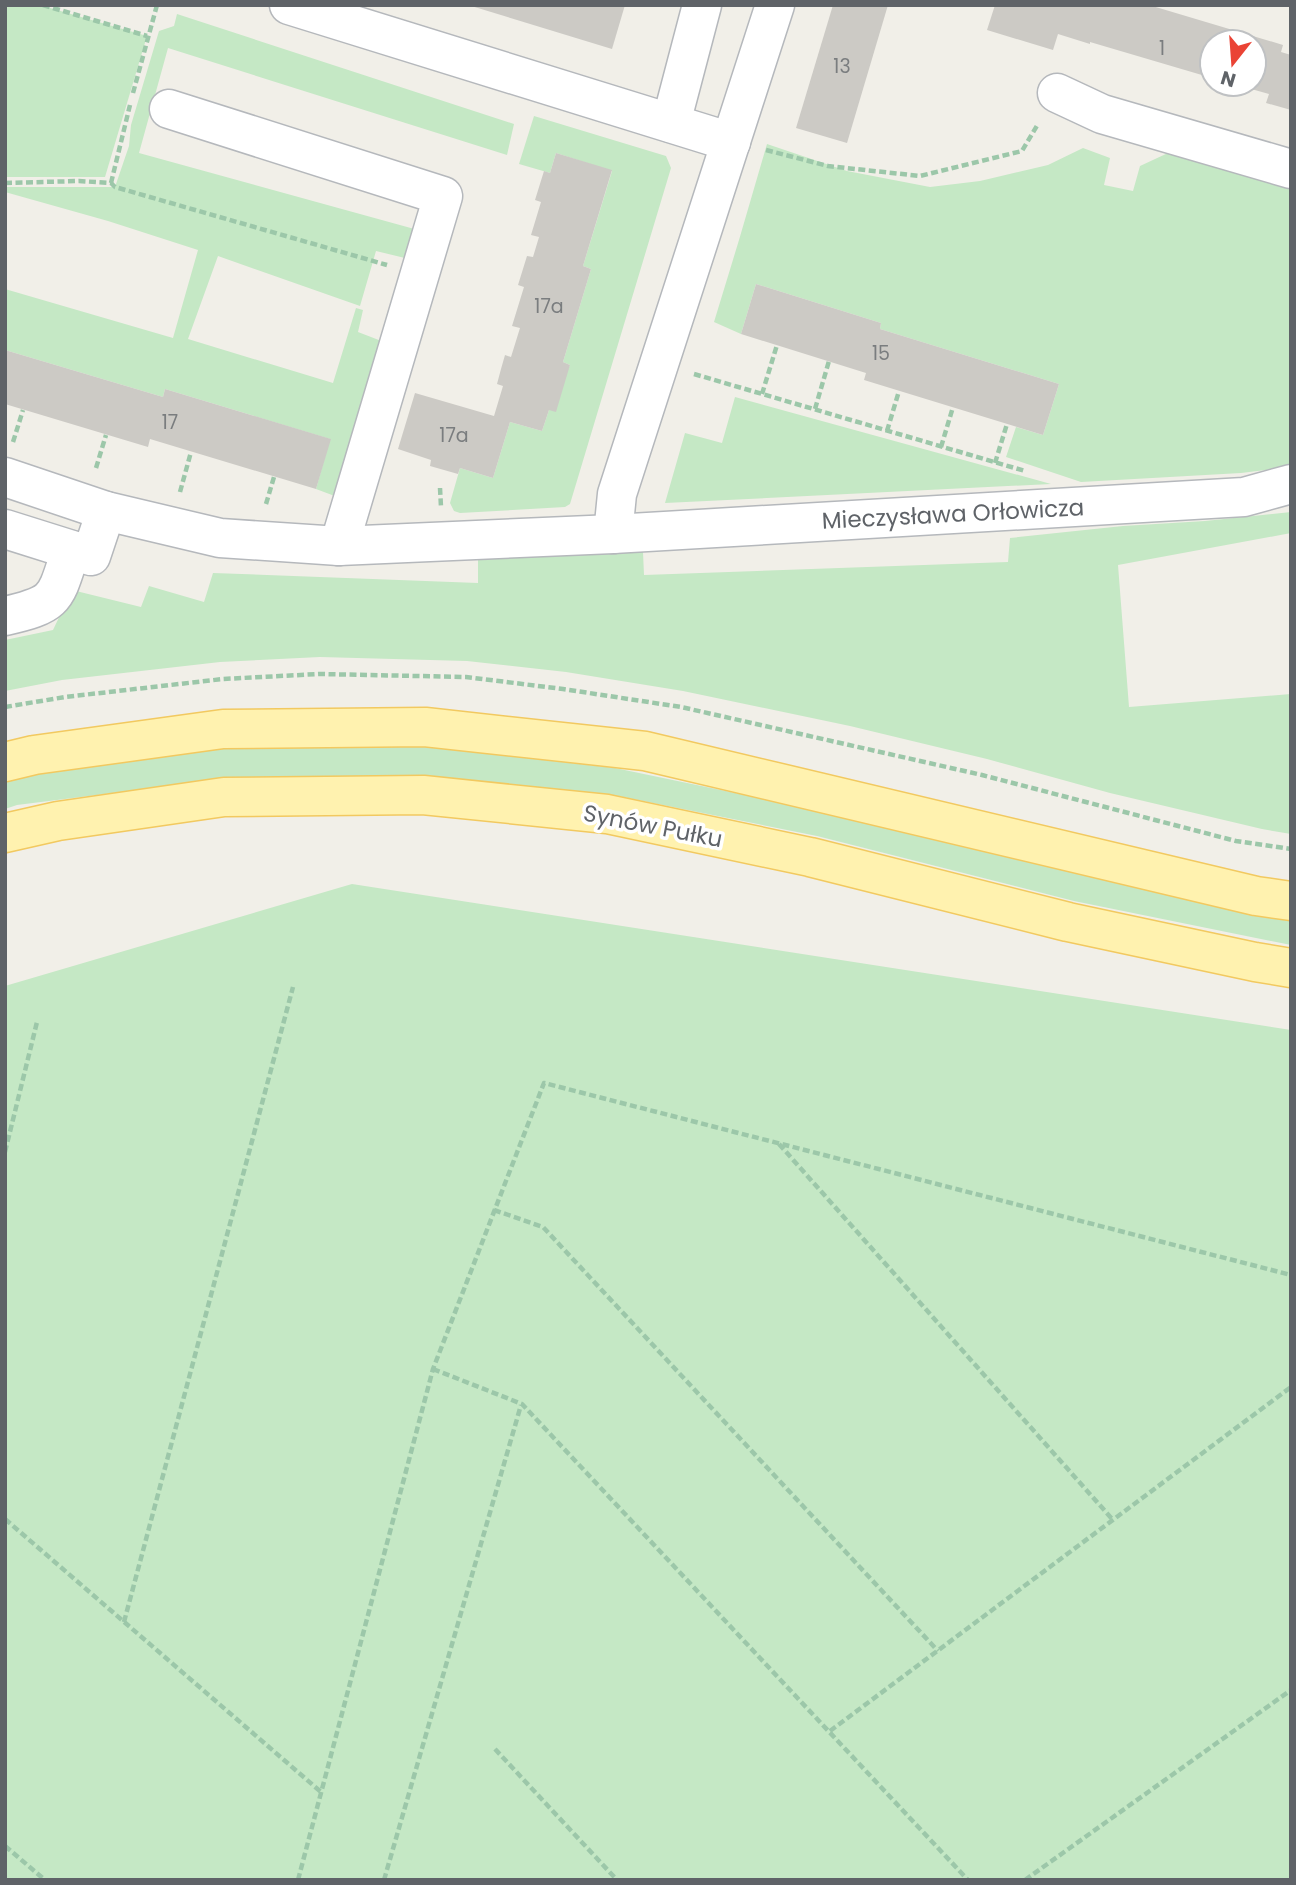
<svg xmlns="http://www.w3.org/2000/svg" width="1296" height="1885" font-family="Poppins,sans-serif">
<rect width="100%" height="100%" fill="#f1efe8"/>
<g fill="#c5e8c5">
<path d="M5,5H40L147,36L105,177H5Z"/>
<path d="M177,14L514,124L507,155L168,48L139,153L418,230L409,259L376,251L360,306L218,256L188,339L333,383L356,308L363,310L358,332L384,342L340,498L316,489L330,439L165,389L163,397L5,350V289L173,338L198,250L108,221L5,192V187H115L129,146L131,125L159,31L174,26Z"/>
<path d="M534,116L666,156L671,168L570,504L565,507L460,513L454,511L450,503L460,468L493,478L510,422L542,431L549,410L570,365L563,362L591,269L583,266L612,171L556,153L550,173L519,164Z"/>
<path d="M767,144L847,171L930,187L980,181L1048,165L1083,148L1110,158L1104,185L1133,191L1140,166L1168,153L1291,189V467L1241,473L1081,482L1006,457L1016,427L1043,435L1059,384L880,329L881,323L756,284L741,334L714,322L739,240Z"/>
<path d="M735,397L1051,484L665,503L685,433L722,443Z"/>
<path d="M1291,512V533L1118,565L1129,707L1291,694V834L1262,829L1110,793L987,759L850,726L683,691L566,672L467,661L320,657L220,662L62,680L5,691V640L53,630L72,590L141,607L149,586L204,602L213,573L478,583V559L643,552L644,575L1008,562L1010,538L1123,526L1205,521Z"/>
<path d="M422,746L615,768L821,811L1257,916L1291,921V945L1074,901L817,836L613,795L419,776L225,779L17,805L5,809V777L18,773L229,748Z"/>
<path d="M352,884L1291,1030V1880H5V986Z"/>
</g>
<g fill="#cccac5">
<path d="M468,5H625L612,49Z"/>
<path d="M833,5H888L847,143L796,128Z"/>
<path d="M995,5H1149L1283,45L1281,52L1291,55V110L1266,103L1269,94L1237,85L1254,84V42H1212V78L1090,42V44L1058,34L1053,50L987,30Z"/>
<path d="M556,153L612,170L583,266L591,269L563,362L570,365L556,412L549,410L542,431L510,422L493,478L460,468L458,474L430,466L431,460L398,449L415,393L494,416L503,386L497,384L501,369L505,355L511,357L520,328L512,326L524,287L518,285L527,256L533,257L539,237L531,235L541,202L535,200L544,171L550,173Z"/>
<path d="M756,284L881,323L880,329L1059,384L1043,435L864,380L866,373L741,334Z"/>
<path d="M5,350L163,397L165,389L331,439L316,489L150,439L148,447L5,404Z"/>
</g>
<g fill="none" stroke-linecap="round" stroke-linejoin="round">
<g stroke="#b5b8bc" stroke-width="41">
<g id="minor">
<path d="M289,5L731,142"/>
<path d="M1057,93L1102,114L1291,169"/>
<path d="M169,109L443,196L339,546"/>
<path d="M671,123L702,5"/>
<path d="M5,477L106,511L220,538L339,546L613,534L1244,497L1291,484"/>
<path d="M5,529L91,556L106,511"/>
<path d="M613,534L617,494L775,5"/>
<path d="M5,616C58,604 55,599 71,550"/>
</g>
</g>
<g stroke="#f2c960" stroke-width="41">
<g id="major">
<path d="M5,762L34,755L223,729L425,727L645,751L1256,896L1291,901"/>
<path d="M5,833L58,821L224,797L423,795L607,814L810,857L1068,922L1255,962L1291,968"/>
</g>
</g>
<g stroke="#9cc7a9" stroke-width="4.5" stroke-dasharray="7 3.5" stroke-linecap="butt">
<path d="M43,5L147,36"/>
<path d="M133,93L157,5"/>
<path d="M766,150L828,166L920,176L1022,151L1038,124"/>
<path d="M5,183L79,181L111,183L115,187L387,265"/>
<path d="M111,183L130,105"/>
<path d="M694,374L1025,471"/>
<path d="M762,394L777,345"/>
<path d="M815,409L829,361"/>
<path d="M887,431L899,391"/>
<path d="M13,442L23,410"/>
<path d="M941,447L953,407"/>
<path d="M995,463L1007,424"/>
<path d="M96,468L106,435"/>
<path d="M440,488L441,507"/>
<path d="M180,492L191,452"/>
<path d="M266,504L274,477"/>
<path d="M5,707L65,697L223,679L319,674L466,677L563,689L681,707L982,775L1236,841L1291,849"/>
<path d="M779,1144L1113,1520"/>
<path d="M5,1152L37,1022"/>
<path d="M494,1210L543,1227L938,1651"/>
<path d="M433,1369L522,1404L968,1880"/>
<path d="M5,1519L321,1792"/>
<path d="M124,1622L293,987"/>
<path d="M830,1731L1291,1387"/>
<path d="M495,1749L617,1880"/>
<path d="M5,1846L45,1880"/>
<path d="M298,1880L433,1369L544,1083L1291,1275"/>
<path d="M384,1880L521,1405"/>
<path d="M1025,1880L1291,1690"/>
</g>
<use href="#minor" stroke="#fff" stroke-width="38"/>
<use href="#major" stroke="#fff2af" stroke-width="38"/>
</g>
<g text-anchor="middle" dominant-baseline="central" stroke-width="7" stroke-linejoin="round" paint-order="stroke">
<g font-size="19" fill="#7a7d7f">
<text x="1162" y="48">1</text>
<text x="842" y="66">13</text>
<text x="549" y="306">17a</text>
<text x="881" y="353">15</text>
<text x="170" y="422">17</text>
<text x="454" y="435">17a</text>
</g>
<g font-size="23" fill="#5f6368" stroke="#fff">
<text transform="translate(953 514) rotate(-3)">Mieczysława Orłowicza</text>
<text transform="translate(653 826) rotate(11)">Synów Pułku</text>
</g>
</g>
<rect width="1296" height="1885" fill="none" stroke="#5f6368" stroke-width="14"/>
<g transform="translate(1233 63) rotate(197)"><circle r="33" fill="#ffffff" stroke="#bfc1c3" stroke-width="2"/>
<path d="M0-5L12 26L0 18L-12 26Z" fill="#ea4335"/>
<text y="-10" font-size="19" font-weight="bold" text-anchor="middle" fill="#5f6368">N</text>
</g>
</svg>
